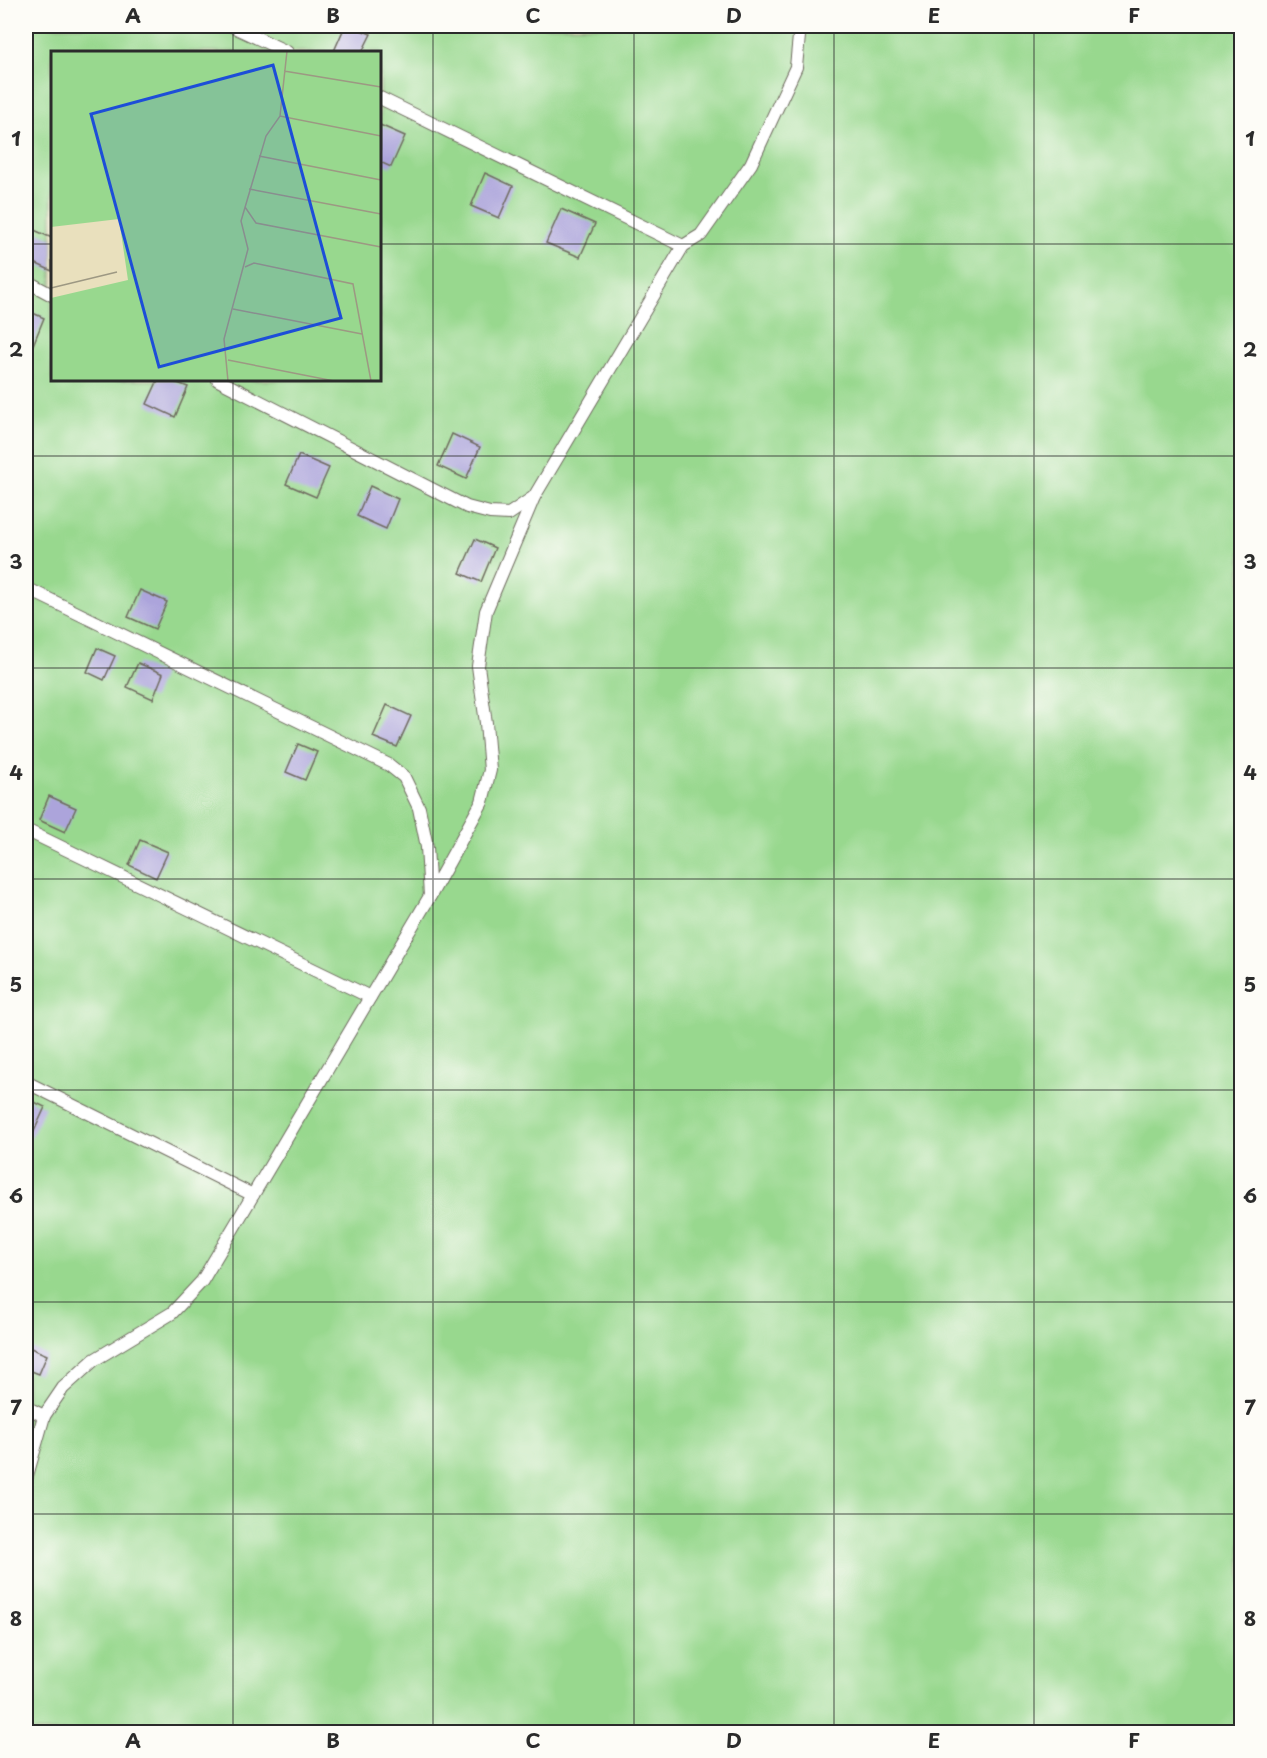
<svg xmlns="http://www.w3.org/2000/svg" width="1267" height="1758" font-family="'Playpen Sans',sans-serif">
<rect width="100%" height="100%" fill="#fdfcf7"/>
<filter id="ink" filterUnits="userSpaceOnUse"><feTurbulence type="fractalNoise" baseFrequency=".0167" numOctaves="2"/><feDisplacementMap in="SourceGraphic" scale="12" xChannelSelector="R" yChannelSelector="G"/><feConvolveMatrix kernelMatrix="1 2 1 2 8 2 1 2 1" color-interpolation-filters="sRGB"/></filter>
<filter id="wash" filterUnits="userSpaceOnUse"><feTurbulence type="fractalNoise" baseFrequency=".008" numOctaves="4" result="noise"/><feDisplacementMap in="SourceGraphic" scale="24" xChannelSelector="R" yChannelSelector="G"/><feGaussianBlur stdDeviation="1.35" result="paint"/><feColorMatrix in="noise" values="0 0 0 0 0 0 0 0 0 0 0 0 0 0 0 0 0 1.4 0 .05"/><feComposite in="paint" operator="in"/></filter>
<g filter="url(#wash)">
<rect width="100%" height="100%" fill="#e9e0bd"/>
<path fill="#98d88e" stroke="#62825c" stroke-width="1.5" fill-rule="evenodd" d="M26,26H1241V1732H26ZM52,52H380V380H52Z"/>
<g id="blocks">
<g fill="#aca4db">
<path d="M345,26H350L371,34L362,52H337L334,51Z"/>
<path d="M380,125L405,136L391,167L380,162Z"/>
<path d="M485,173L513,186L499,218L471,206Z"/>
<path d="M561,209L595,224L580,257L546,243Z"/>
<path d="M32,229L52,238V271L26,259V243Z"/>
<path d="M26,310L44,318L33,345L26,342Z"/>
<path d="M158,380H170L188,387L175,417L147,404Z"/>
<path d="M452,434L480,447L466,479L438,466Z"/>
<path d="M299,455L329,468L316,497L286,484Z"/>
<path d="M370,486L398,499L386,529L357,516Z"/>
<path d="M475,539L495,548L481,582L460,573Z"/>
<path d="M140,590L167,602L155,629L128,617Z"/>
<path d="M97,648L115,656L104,680L87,672Z"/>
<path d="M138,663L163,674L153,699L127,687Z"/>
<path d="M387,705L411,716L397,747L373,737Z"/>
<path d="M298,744L317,752L305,780L286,772Z"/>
<path d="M49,796L76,808L65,832L39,820Z"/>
<path d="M140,840L168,852L156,878L129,865Z"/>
<path d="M26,1098L45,1107L31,1138L26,1136Z"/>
<path d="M26,1346L47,1355L39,1374L26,1369Z"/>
</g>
</g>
</g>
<g filter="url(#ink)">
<use href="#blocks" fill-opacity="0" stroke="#6e6a5e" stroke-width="1.5"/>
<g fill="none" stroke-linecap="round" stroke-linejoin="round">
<g stroke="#6e6a5e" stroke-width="14">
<g id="service">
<path d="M232,26L287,52"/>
<path d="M380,98L683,246"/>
<path d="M26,281L52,295"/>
<path d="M218,380L467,507L490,513L509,514L534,497"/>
<path d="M26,588L389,765L404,777L419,808L427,847L430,896"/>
<path d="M26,830L370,997"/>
<path d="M26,1082L253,1195"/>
<path d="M26,1407L44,1416L63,1388L94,1360L172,1313L202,1281L430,896L482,802L490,770L486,723L478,666L486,611L534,497L683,246L701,235L751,164L796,67L800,26"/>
<path d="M26,1479L44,1416"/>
</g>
</g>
<path stroke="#6e6a5e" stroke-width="4" stroke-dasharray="1.5 4.5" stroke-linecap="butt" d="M1242,961V989"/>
<use href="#service" stroke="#fff" stroke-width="12"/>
</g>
</g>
<path fill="none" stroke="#2b2b2b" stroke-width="1.5" stroke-opacity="0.55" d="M233,26V52M433,26V1732M634,26V1732M834,26V1732M1034,26V1732M26,244H52M380,244H1242M233,380V1732M26,456H1242M26,668H1242M26,879H1242M26,1090H1242M26,1302H1242M26,1514H1242"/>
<g transform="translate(51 51)">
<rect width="330" height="330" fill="#e9e0bd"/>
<path d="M0,0H330V330H0V247L77,229L68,168L0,176Z" fill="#98d88e"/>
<path fill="none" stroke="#9d9883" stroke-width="1.5" d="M233,20L330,36M229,65L236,0M208,105L330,129M198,138L330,163M194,156L205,172L330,196M194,216L203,212L302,233L320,330M0,237L66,221M182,258L311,283M177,309L283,330M177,330L173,288L197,198L190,170L215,85L229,65L330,85"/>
<path fill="#1d4ed8" fill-opacity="0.15" stroke="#1d4ed8" stroke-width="3" d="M222,14L290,267L108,316L40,63Z"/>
<rect width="330" height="330" fill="none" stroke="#2b2b2b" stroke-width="3"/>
</g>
<rect width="1267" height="1758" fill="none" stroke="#fdfcf7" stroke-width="66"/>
<rect x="33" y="33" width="1201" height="1692" fill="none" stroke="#2b2b2b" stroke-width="2"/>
<g font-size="20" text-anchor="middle" font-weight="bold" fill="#2b2b2b">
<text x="133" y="23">A</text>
<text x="333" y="23">B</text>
<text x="533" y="23">C</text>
<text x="734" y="23">D</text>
<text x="934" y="23">E</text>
<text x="1134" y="23">F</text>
<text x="16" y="146">1</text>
<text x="1250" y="146">1</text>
<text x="16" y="357">2</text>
<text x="1250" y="357">2</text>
<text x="16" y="569">3</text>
<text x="1250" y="569">3</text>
<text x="16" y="780">4</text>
<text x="1250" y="780">4</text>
<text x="16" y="992">5</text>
<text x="1250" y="992">5</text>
<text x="16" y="1203">6</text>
<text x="1250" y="1203">6</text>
<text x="16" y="1415">7</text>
<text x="1250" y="1415">7</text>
<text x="16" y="1626">8</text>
<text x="1250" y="1626">8</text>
<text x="133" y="1748">A</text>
<text x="333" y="1748">B</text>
<text x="533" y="1748">C</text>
<text x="734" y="1748">D</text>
<text x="934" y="1748">E</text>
<text x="1134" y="1748">F</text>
</g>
</svg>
